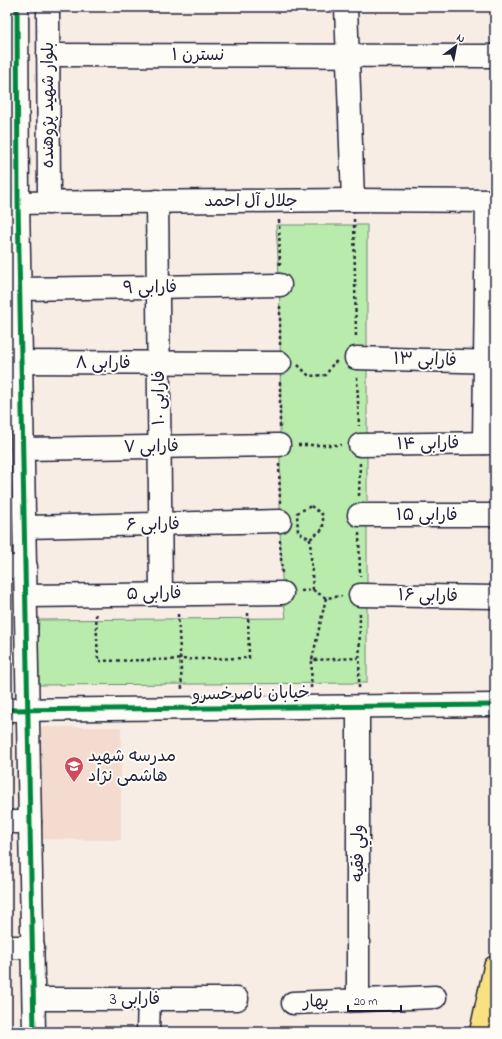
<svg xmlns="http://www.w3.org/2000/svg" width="502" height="1039" font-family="'Indie Flower','Playpen Sans Arabic',sans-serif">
<rect width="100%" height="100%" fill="#f8ede5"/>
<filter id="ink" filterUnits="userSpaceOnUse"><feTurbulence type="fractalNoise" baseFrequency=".025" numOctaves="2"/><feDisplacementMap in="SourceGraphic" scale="8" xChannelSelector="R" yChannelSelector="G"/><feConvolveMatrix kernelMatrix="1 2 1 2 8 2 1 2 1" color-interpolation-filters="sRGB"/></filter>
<g filter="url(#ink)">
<path fill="#f3dbcf" d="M28,727H121V840L27,839Z"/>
<path fill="#b9ecac" stroke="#6e8774" d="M276,225H367V683L35,685L39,620L286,618C279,566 280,513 280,461C280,382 282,303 276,225Z"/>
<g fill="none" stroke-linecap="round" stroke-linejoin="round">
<g stroke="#22223b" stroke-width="25">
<g id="minor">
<path d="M17,7L18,203L34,1032"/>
<path d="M48,7L49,203"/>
<path d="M346,7L353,200"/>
<path d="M48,55L495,56"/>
<path d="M157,201L161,594"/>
<path d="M7,203L353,200L495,201"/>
<path d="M20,289L280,285"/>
<path d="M356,358L495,362"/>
<path d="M7,362L280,363"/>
<path d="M484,443L487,201"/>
<path d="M360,445L495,443"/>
<path d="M23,449L279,445"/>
<path d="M359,515H495"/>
<path d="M26,527L280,521"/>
<path d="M7,567H26"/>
<path d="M360,595L495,597"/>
<path d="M26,596L282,593"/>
<path d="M7,710L495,705"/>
<path d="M7,822H30"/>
<path d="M7,947H33"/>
<path d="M34,999H237"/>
<path d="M358,1000V707"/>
<path d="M293,1003L435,997"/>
<path d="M148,1032L149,999"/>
</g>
</g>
<g stroke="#22223b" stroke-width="25">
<path id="major" d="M481,1032L495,967"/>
</g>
<g stroke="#22223b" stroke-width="2.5" stroke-dasharray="3 3" stroke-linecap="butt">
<path d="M354,219L356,338"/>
<path d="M279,220L280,267"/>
<path d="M280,345V304"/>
<path d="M298,365L309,376L326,375L334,362H338"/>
<path d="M357,377L359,426"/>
<path d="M280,427V382"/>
<path d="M298,445H341"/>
<path d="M279,464L280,503"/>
<path d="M359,496L360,463"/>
<path d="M311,506L323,515V529L310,539L298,532L297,513Z"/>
<path d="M359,533L360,576"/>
<path d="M310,539L313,590"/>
<path d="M280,540L282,574"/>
<path d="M301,591L313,590L326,598L342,596"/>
<path d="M326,598L312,660L359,658"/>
<path d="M96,614L98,661L249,658L248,613"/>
<path d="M178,614L182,689"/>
<path d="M311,688L312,660"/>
<path d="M359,688L360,613"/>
</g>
<use href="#minor" stroke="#fdfcf7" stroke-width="22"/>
<use href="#major" stroke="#f8e181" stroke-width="22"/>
<g stroke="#fdfcf7" stroke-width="8">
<g id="cycleway">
<path d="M17,7L18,203L34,1032"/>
<path d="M7,710L495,705"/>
</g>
</g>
<use href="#cycleway" stroke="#00873e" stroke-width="5"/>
</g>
</g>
<defs>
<g id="school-pin" transform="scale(1)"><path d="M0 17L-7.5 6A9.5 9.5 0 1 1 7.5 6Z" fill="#d1495b" stroke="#fdfcf7"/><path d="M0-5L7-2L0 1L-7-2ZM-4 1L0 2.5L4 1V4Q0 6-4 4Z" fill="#fff"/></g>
</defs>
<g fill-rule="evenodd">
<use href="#school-pin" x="74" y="766"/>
</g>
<g text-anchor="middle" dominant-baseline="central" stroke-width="4" stroke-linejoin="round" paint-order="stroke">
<g font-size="17" fill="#22223b" stroke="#fdfcf7">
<text x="198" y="55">نسترن ۱</text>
<text transform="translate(48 105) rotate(-90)">بلوار شهید پژوهنده</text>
<text x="251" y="201">جلال آل احمد</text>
<text transform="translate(150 288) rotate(-1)">فارابی ۹</text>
<text transform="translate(425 360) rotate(2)">فارابی ۱۳</text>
<text x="103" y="363">فارابی ۸</text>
<text transform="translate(159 398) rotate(-90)">فارابی ۱۰</text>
<text transform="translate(428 444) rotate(-1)">فارابی ۱۴</text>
<text transform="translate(151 447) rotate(-1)">فارابی ۷</text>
<text x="427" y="515">فارابی ۱۵</text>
<text transform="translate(153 525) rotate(-1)">فارابی ۶</text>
<text transform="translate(154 594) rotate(-1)">فارابی ۵</text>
<text transform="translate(428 596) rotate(1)">فارابی ۱۶</text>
<text transform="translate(251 694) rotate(-1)">خیابان ناصرخسرو</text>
<text transform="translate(358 853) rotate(-90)">ولي فقيه</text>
<text x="135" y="999">فارابی 3</text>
<text transform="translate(316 1002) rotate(-2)">بهار</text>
</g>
<g font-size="17" fill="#22223b" stroke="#fdfcf7" text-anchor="start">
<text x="88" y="756">مدرسه شهید<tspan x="88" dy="20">ه‍اشمی نژاد</tspan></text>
</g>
</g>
<rect width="502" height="1039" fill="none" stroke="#fdfcf7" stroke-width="24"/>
<rect x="12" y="12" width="478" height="1015" fill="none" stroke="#22223b" stroke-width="1.5" filter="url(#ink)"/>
<g transform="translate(456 46) rotate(32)" stroke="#fdfcf7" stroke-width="3" paint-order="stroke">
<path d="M0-3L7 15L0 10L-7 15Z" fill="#22223b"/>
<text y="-6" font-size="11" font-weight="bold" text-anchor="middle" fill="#22223b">N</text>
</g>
<path d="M348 1005v6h53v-6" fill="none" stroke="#22223b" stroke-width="2"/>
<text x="354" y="1005" font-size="12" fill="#22223b" stroke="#fdfcf7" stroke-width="3" paint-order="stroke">20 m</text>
</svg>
